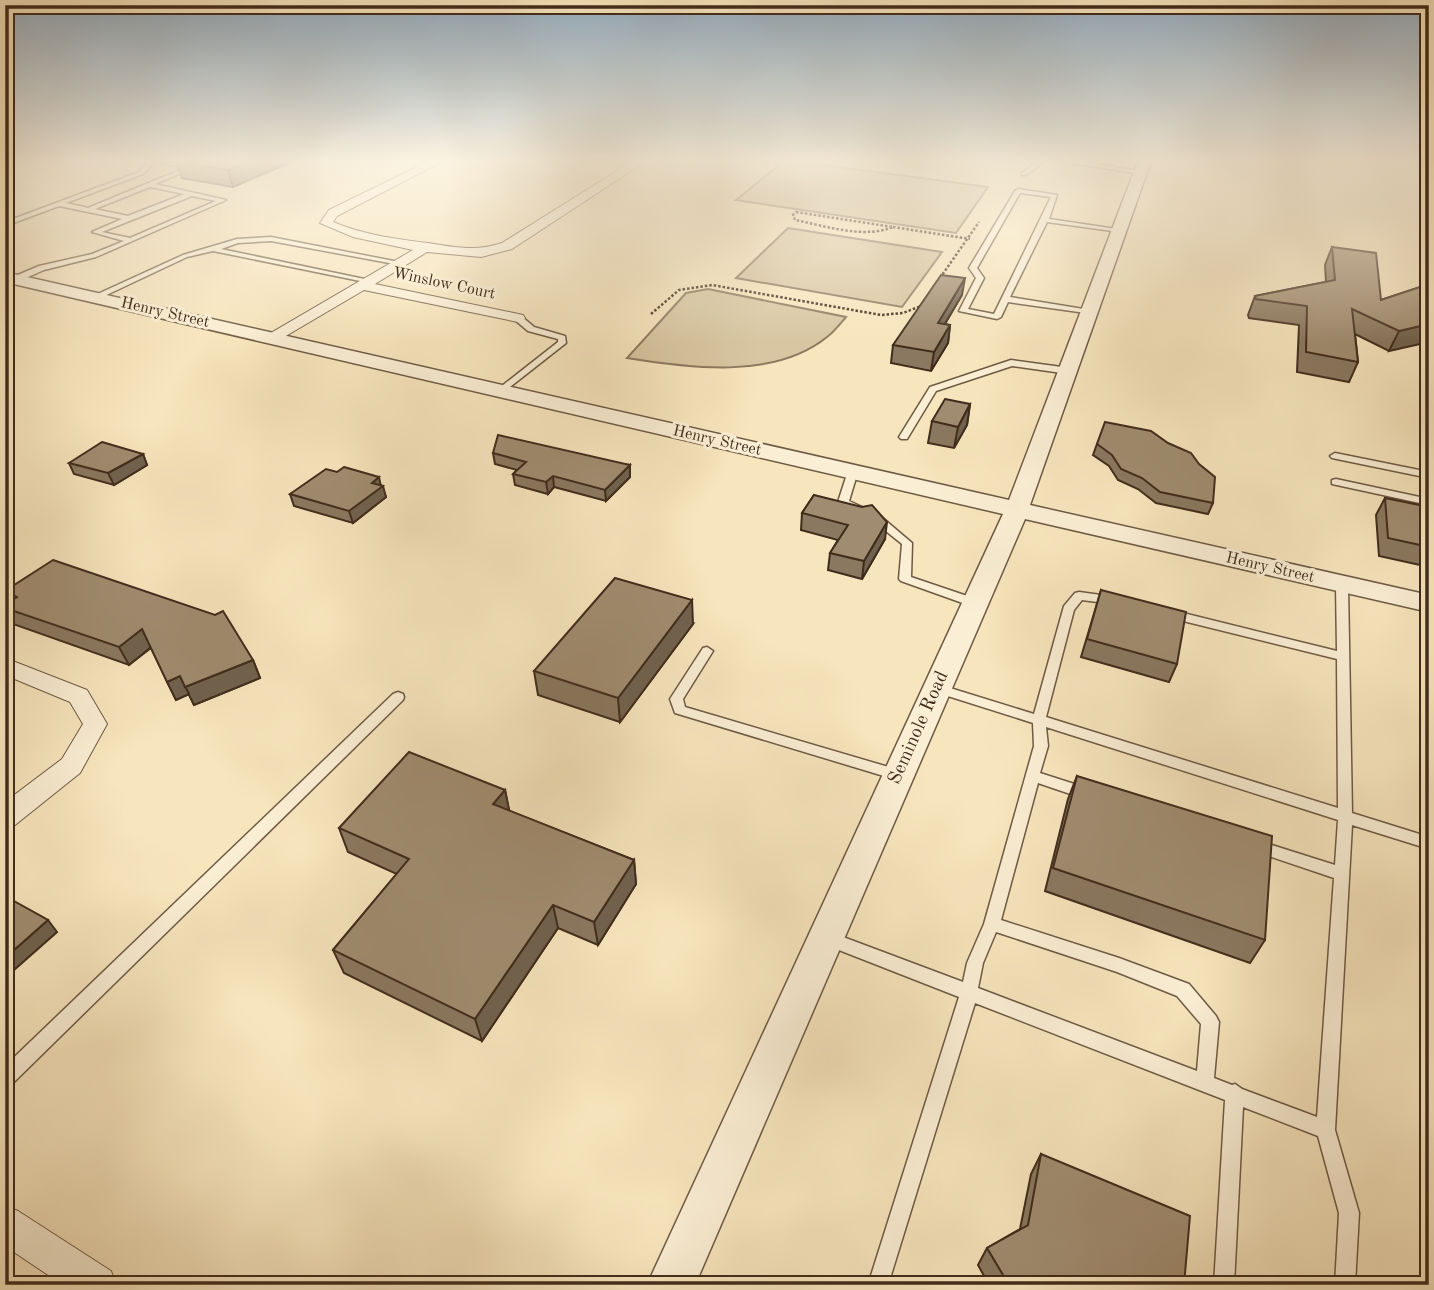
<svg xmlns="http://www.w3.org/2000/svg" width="1434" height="1290" font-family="'Old Standard TT',serif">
<rect width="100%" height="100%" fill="#f7e5bd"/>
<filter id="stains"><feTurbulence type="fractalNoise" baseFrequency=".00286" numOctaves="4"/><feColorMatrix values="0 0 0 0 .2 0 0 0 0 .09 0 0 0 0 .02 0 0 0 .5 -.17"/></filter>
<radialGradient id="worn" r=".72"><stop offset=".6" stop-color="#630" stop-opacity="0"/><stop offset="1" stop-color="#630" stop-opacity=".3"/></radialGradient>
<g fill="#d8c6a2" stroke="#8c795f" stroke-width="2">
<path d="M784,161H793L988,187L956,233L736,200Z"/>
<path d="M788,228L942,252L902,307L736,278Z"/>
<path d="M708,289L846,317C840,324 834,332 827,337C774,380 689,368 627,358L686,293Z"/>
</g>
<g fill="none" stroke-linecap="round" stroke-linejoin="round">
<g stroke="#6e5a44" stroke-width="3">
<g id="service">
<path d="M149,161H156L143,174L66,203L88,208L180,170V167L157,161L185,165L186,171L155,184L226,200L96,257L44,270L19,281H13V277L39,266L92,254L124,241L92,232L122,219L59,206L5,226V222L139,172ZM150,187L184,194L128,216L95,209ZM192,196L216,201L130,238L102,232Z"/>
<path d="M1038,161H1045L1026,175H1022V173Z"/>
<path d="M1058,161H1076L1145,172L1142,174Z"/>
<path d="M1018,189L1057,195L1049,219L1123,230L1120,232L1047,222L1010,297L1090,310H1093V314L1008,302L1001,317L997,319L959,311L976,278L969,268L1015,191ZM1020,193L1051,197L994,314L968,309L984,278L977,268Z"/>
<path d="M271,237L404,263L400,265L271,241L238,243L221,249L374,281L370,283L213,251L187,257L98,299L91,297L183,255L237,239Z"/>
<path d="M515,316H521L534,327L565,336L566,343L501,394L497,391L498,389L558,342V339L528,331L515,320Z"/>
<path d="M1011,360L1069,368L1073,371L1069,374L1012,366L936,391L907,439H901L899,437L930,387Z"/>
<path d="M1335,453L1429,472V478L1332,458L1330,456Z"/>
<path d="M853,468L858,471L849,501L862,507V511L858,512L838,502L848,471Z"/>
<path d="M1336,479L1429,499V505L1332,484V480Z"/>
<path d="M875,514L879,515L912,543L911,577L979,600L981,603L979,606H971L901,581L899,579L902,544L871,519L870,517Z"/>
<path d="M1342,581L1348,585L1352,813L1429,837V849L1352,825L1335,1130L1359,1213L1355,1285H1335L1339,1213L1318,1136L1243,1107L1234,1285H1214L1225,1100L975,1003L888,1285H868L959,997L821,943L819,938L821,933L827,931L963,982L967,963L984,924L1034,746L1033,723L932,691L931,688L932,685L937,684L1034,714L1064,606L1075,593L1079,592L1116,597L1118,600L1116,603L1112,604L1082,600L1074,610L1046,717L1338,808L1337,659L1171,618L1165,614L1171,610L1337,651L1336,585ZM1046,727L1338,820L1335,865L1256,840L1251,842L1249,846L1251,850L1334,878L1317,1117L1242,1089L1235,1084L1232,1085L1214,1078L1219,1022L1216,1016L1189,984L1119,958L1001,920L1038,783L1088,800L1093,798L1095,794L1093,790L1040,773L1048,746ZM996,932L1117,972L1177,996L1201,1024L1197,1071L978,988L983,963Z"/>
<path d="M707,647L713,651L683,699L685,707L902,771L904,775L902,779L897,780L675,713L670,699L703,648Z"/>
<path d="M398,692L403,694L404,697L403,700L11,1085L5,1088V1066L393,694Z"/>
</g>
</g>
<g stroke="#6e5a44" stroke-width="2">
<g id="minor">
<path d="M429,161H443L337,216L333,222C364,235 396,239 428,243C454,247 476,252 502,243L633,161H646L512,249L481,257L427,252L375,284L523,315L525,318L523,321L518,322L364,290L279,340H269L266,337L269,334L413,250L353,237L320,223L329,210Z"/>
<path d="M5,658L87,690L107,724L80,773L15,825L5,828V802L62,759L83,724L70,702L5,675Z"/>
<path d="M5,1206L18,1211L111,1271L116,1285H63L5,1246Z"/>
</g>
</g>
<g stroke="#6e5a44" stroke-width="3">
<path id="tertiary" d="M1138,161H1151L1030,505L1429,595V612L1025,519L695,1285H647L1003,514L5,282V272L1009,500Z"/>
</g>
<g stroke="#412c1c" stroke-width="2.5" stroke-dasharray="2.5 2" stroke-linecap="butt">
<path d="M796,212L893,227C863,239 826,226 795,220L793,215Z"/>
<path d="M893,227L970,239"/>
<path d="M940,278L979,222"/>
<path d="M651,314L679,290L712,285L881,315L903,313L921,306"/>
</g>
<use href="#service" fill="#faeed4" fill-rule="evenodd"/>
<use href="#minor" fill="#faeed4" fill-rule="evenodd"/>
<use href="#tertiary" fill="#faeed4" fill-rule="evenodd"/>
</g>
<g fill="#8a7860" stroke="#412c1c" stroke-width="2">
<path d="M293,161L233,187L182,178L177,162Z"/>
<path d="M1332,247L1381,300L1426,285L1389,351L1355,334L1358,362L1349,382L1297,372L1299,325L1249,318L1248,315L1255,296L1326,282L1325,265Z"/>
<path d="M962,295L945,324L950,325L948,343L931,371L891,363L893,345Z"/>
<path d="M970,404L967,425L954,448L928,443L932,421Z"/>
<path d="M1097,444L1213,503L1208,514L1156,503L1138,489L1118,480L1109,466L1093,455Z"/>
<path d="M493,453L630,465V477L606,501L554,487L548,494L515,485L513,474L517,470L495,464Z"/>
<path d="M143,454L147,465L114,485L74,474L69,463Z"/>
<path d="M337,472L381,485L386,497L353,523L294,506L290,494Z"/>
<path d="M814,495L885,539L862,579L828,570L830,553L838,540L801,530L802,513Z"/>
<path d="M1385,498L1429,507V567L1379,556L1376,515Z"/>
<path d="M1101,590L1177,664L1169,682L1081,657Z"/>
<path d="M5,591L253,660L260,678L194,705L189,694L176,700L151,648L129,665L13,624L5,612V605L10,601Z"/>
<path d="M693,624L620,722L538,695L534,671Z"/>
<path d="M1077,776L1265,940L1250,963L1045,891L1068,799Z"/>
<path d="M505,790L509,811L634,860L636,884L598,945L558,928L482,1041L344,973L333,950L397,874L348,852L339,828Z"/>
<path d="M1041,1154L1184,1285H989L978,1265L987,1248L1020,1229L1031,1174Z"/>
</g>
<g fill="#70624e" stroke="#412c1c" stroke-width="2">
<path d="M251,161H293L233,187L228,170Z"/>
<path d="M965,278L962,295L935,340L938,323Z"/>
<path d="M1429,324V342L1389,351L1399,331Z"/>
<path d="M950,325L948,343L931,371L934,352Z"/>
<path d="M970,404L967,425L954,448L958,427Z"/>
<path d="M143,454L147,465L114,485L108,473Z"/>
<path d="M630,465V477L606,501L605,490Z"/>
<path d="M553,476L554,487L548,494L546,482Z"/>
<path d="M379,477L381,487L383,486L386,497L353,523L349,511L372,483Z"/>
<path d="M887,522L885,539L862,579L864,561Z"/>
<path d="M692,600L693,624L620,722L618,698Z"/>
<path d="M142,629L151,647L129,665L119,647Z"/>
<path d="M253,660L260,678L194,705L185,687Z"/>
<path d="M180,676L189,694L176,700L167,682Z"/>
<path d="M505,790L510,814L493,804Z"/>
<path d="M634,860L636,884L598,945L594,922Z"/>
<path d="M553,905L558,928L482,1041L475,1019Z"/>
<path d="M48,920L57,932L5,978V958Z"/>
</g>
<g fill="#a08c70" stroke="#412c1c" stroke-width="2">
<path d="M179,161H251L228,170L177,162Z"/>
<path d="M1332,247L1376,253L1381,300L1426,285L1429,287V324L1399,331L1352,309L1358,362L1306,352L1307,306L1256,299L1255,296L1335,280Z"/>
<path d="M941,275L965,278L938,323L950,325L934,352L893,345Z"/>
<path d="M945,399L970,404L958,427L932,421Z"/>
<path d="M1105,422L1151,431L1168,443L1191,453L1199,464L1215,477L1213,503L1160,492L1142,478L1121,469L1112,455L1097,444Z"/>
<path d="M498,435L630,465L605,490L553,476L546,482L513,474L526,462L493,453Z"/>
<path d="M102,442L143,454L108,473L69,463Z"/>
<path d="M344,467L379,477L372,483L383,486L349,511L290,494L326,469L337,472Z"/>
<path d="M814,495L862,507L872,505L887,522L864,561L830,553L848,525L802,513Z"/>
<path d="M1385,498L1429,507V547L1388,538Z"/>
<path d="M53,560L215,615L223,611L253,660L185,687L180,676L167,682L142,629L119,647L5,608V605L17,597L5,591Z"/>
<path d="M615,578L692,600L618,698L534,671Z"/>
<path d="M1101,590L1186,612L1177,664L1087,639Z"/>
<path d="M409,752L505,790L493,804L634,860L594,922L553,905L475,1019L333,950L409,859L339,828Z"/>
<path d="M1077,776L1272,836L1265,940L1053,868Z"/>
<path d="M5,896L48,920L5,958Z"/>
<path d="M1041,1154L1190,1216L1184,1285H1009L987,1248L1028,1225Z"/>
</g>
<linearGradient id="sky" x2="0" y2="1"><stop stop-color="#95aec1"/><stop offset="0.47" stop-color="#fbf3e1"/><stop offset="1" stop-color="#fbf3e1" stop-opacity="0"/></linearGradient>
<rect width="1434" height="342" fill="url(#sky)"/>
<g text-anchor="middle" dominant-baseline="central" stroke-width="6" stroke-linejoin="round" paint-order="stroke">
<g font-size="16" fill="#412c1c" stroke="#faeed4">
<text transform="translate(444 284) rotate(12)">Winslow Court</text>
<text transform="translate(165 313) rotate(13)">Henry Street</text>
<text transform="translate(717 441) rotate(13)">Henry Street</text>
<text transform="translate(1270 568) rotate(13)">Henry Street</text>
</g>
<g font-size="19" fill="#412c1c" stroke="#faeed4">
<text transform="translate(919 728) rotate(-66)">Seminole Road</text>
</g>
</g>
<rect width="1434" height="1290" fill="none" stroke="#f7e5bd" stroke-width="28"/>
<rect x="7" y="7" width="1420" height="1276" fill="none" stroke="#412c1c" stroke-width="3.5"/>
<rect x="14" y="14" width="1406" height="1262" fill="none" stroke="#412c1c" stroke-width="2"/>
<rect width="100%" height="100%" filter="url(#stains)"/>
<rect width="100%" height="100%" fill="url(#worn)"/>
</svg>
